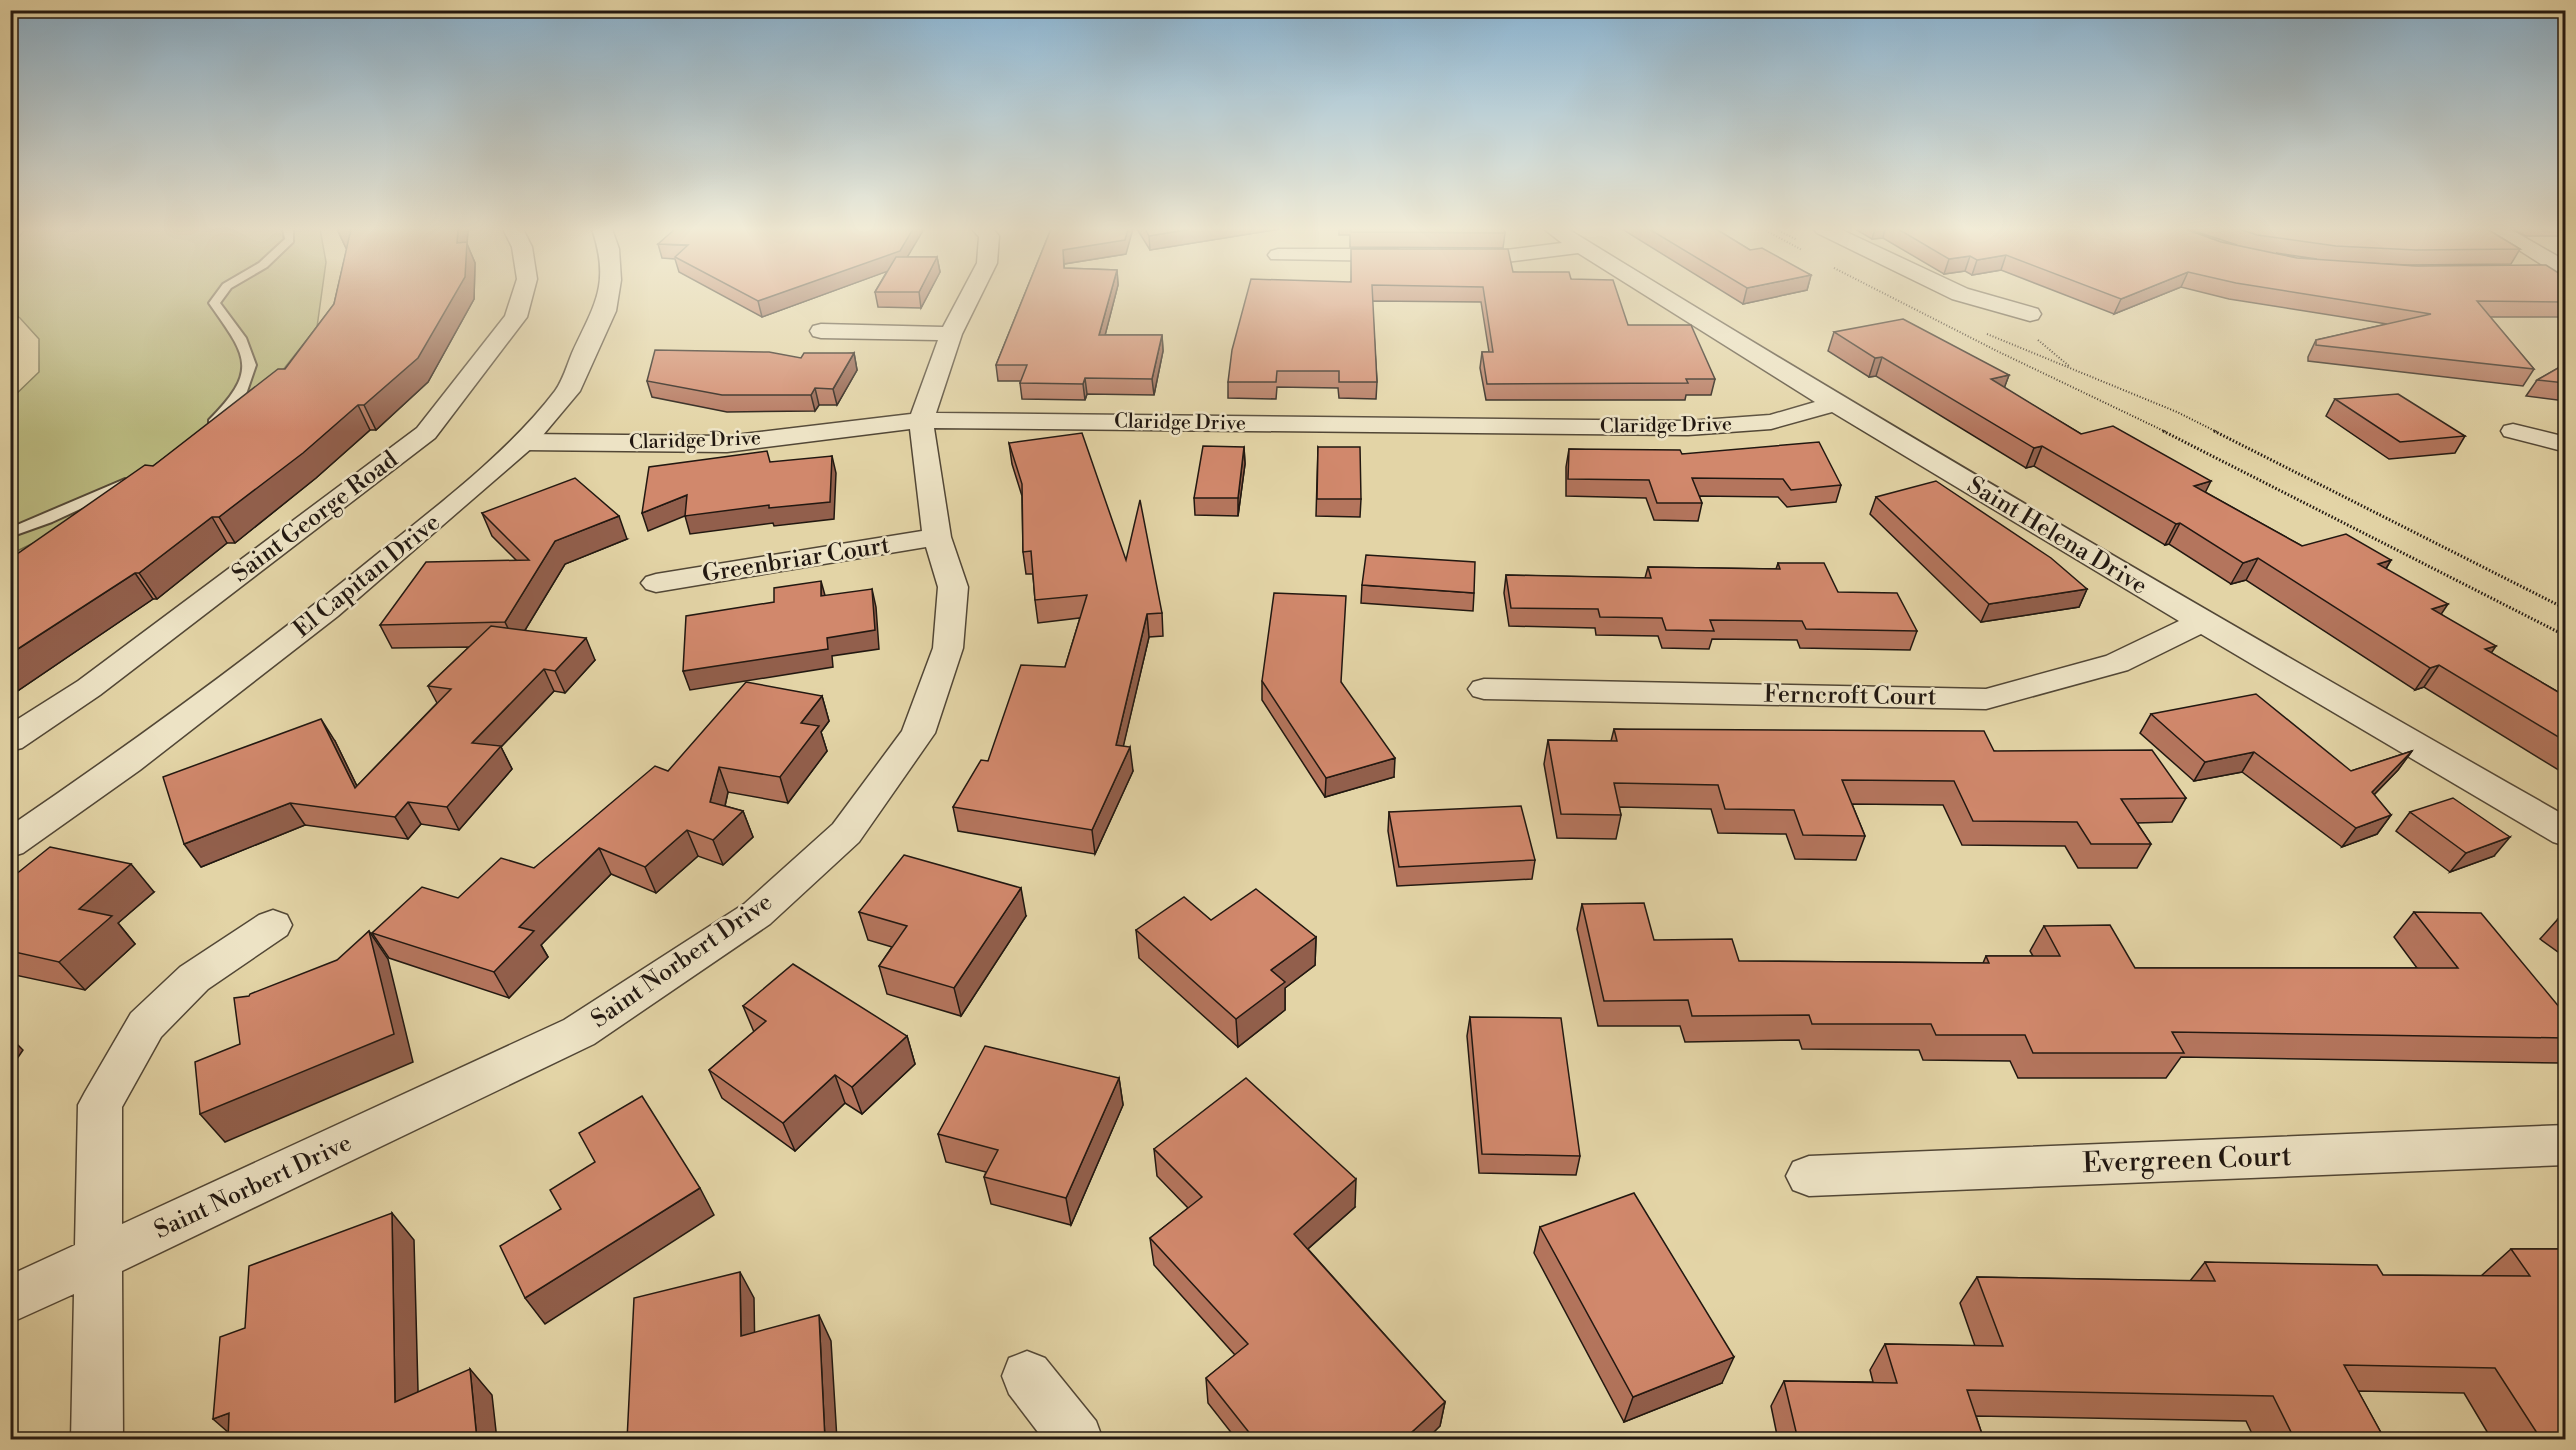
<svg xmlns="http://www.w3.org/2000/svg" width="2576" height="1450" font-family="'Libre Bodoni',serif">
<rect width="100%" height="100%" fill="#e3d4a6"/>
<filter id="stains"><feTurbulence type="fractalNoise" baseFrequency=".00333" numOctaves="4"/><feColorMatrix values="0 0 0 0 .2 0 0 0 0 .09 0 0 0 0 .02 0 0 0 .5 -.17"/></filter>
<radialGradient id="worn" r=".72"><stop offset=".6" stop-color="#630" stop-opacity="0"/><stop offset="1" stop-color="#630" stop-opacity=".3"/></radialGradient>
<path fill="#bbbb81" stroke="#6e6a49" stroke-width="1.5" d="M26,229H320L326,262L317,327L275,380L89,516L11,554V399L39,372V339L20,318L11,312V245Z"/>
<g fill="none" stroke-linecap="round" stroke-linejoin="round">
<g stroke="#524736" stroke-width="4">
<g id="service">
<path d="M283,229H293V242L267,267L231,288L220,303L246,338L256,365L245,397L217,426H209V420C260,369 246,356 209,303L223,284L259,263L285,239Z"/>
<path d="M125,479L132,483L130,486L52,522L10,537V528Z"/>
</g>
</g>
<g stroke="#524736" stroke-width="3">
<g id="minor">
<path d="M503,229H523L532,247L537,279L527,317L435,438L100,695L22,748L10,751V724L78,681L417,428L505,316L517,279L512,247Z"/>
<path d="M972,229H993L999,236L997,263L962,334L936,413L1688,421L1770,415L1815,402L1578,253L1506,262L1457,260L1454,256L1457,252L1506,250L1562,243L1544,229H1568C1897,432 2230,625 2566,816V846L2553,842L2201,634L2128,670L1986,709L1484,699L1473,696L1468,689L1473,682L1484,679L1986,689L2106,656L2179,621L1832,412L1771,429L1688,435L934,428L951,537L968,587L963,648L935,733L859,842L770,924L594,1044L122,1271L123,1440H71L74,1294L10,1323V1275L75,1245L78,1105L85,1092L131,1013L180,967L259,915L273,910L287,915L292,925L287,935L208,989L161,1037L122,1107V1224L564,1020L744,904L833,824L902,731L933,648L938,587L926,547L656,592L646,589L641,583L646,577L656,574L922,531L910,429L727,452L524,450L515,447L511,442L515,437L524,434L727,436L911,414L938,340L821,338L813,336L810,331L813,326L821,324L943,327L977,263L979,237Z"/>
<path d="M1814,229H1840L1968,289L2038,309L2041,314L2038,319L2030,321L1952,299L1817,233Z"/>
<path d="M2486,229H2510L2566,261V278L2506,276L2503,272L2506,268L2544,266Z"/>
<path d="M1278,249H1395L1402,251L1405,255L1402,259L1395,261L1271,259L1268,255L1271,251Z"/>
<path d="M2513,424L2566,437V452L2504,436L2501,431L2504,426Z"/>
<path d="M2566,1125V1165L1809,1196L1793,1190L1786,1176L1793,1162L1809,1156Z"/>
<path d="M1027,1351L1045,1358L1096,1421L1103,1440H1044L1009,1394L1002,1376L1009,1358Z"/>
</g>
</g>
<g stroke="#524736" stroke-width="3">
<path id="tertiary" d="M592,229H612L619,249L621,280L616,311L580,391L533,447L338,616L140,770L23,853L10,857V826C139,738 265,646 386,547C442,502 512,448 555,391C563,380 567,365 572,353C594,305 611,285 592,229Z"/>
</g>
<g stroke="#221811" stroke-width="2" stroke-dasharray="1 2" stroke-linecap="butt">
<path d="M1763,229L1802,250"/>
<path d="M1776,229L1797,240"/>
<path d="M1834,268L1997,351L2166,432"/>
<path d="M1987,334L2177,412L2217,432"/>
<path d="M2038,340L2069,366"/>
</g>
<g stroke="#221811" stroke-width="3" stroke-dasharray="1.5 2" stroke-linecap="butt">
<path d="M2163,431L2566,636"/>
<path d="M2214,431L2566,609"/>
</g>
<use href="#service" fill="#ede3c5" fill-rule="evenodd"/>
<use href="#minor" fill="#ede3c5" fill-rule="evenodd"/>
<use href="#tertiary" fill="#ede3c5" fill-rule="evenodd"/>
</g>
<g fill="#b4755d" stroke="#221811" stroke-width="1.5" fill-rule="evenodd">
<path d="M337,229H468L467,244L475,263L474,299L428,382L376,430H370L316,478L235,543H227L157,599H153L10,696V559L153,466L285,369L334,304L347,248H346Z"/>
<path d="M1051,229L1126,254L1064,264V268L1117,270L1118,285L1105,335H1162L1163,351L1154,395L1087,394L1085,400L1022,399L1020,383L1021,381H998L996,365Z"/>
<path d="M1137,229H1280L1150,250Z"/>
<path d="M1339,229H1504L1505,233L1503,248L1350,247V235H1339Z"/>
<path d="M1622,229H1716L1750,250L1811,275L1807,290L1743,304Z"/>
<path d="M1855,229H2185L2221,242L2237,245L2188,229H2487L2520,249L2511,264L2408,265L2364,263L2565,277V317H2490L2534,369L2523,386L2308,361V357L2316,340L2387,324L2229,299L2181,287L2114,314L2001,270L1972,275L1965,271L1944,274L1883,238L1872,239ZM2276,253L2317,259L2297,258Z"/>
<path d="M2511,229H2565V236H2526Z"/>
<path d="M658,244L908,257H937L940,272L921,308L878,307L875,292L887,271L762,317L679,272L675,259L662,258Z"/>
<path d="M1513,272L1571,279L1628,325L1715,379L1711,395H1686L1685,400H1486L1480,368L1482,352H1489L1481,302L1372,301L1377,382L1376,399L1339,398L1338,388L1277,387L1276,399L1228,398V382L1350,282Z"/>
<path d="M1834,332L2009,375L2004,388L2081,434L2205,492L2302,546L2391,560L2386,569L2441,614L2491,653L2565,696V774L2424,687L2415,690L2246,580L2231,584L2169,544L2165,545L2034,466L2026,468L1876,376L1869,377L1828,351Z"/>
<path d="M854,353L857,370L837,405H819L815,411L727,412L652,397L647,381L801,358Z"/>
<path d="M2565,364V401L2526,396L2537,380Z"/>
<path d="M2335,399L2465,436L2455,453L2389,459L2326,416Z"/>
<path d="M1009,443L1126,560L1162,613L1163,636L1149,637L1123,746L1133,771L1095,854L958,831L953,807L988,761L1065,667L1080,618L1038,623L1035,600L1033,574H1026L1023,552L1022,496L1012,464Z"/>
<path d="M1244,447L1245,464L1238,516L1195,515L1194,498Z"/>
<path d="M1318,447L1361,499L1360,517L1316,516Z"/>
<path d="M1569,449L1682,454L1841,485L1836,502L1787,507L1778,497L1699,496L1702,503L1698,521L1654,520L1646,498L1566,496V467Z"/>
<path d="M1876,497L2087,589L2079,607L1981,622L1870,514Z"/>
<path d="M482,513L627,539L565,564L525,630L595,660L565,693L554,691L501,747L512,769L459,830L421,824L408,839L305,825L201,867L335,741L357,786L437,703L428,686L469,647L392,648L380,625L516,560L492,536Z"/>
<path d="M1778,563L1917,631L1910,650L1800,648L1797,640L1712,639L1709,649L1662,648L1658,636L1596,635L1595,628L1509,626L1504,593L1506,575L1645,578L1648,567L1776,569Z"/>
<path d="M1362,585L1474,593L1473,611L1361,603Z"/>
<path d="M1262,681L1341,682L1394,777L1325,797L1262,700Z"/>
<path d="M822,696L829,721L821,732L827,751L788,803L728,792L725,806L743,811L753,837L723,865L698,856L656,893L611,874L541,945L548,957L509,998L389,958L372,933L534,868Z"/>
<path d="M2151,714L2351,771L2412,751L2398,770L2374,795L2391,815L2377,834L2342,847L2242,772L2194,781L2140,733Z"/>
<path d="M1614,729L1994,751L2186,798L2172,822L2137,823L2151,844L2137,868H2078L2065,846L1962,845L1943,805L1852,804L1865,836L1856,860L1795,859L1786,834L1718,833L1711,809L1619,807L1621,815L1616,839L1557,838L1544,764L1548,740L1611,741Z"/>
<path d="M1389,812L1535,860L1532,879L1397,886L1388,831Z"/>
<path d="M2410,812L2494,856L2450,872L2396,831Z"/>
<path d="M10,879L154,892L118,923L135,944L85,990L10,974Z"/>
<path d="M1582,904L1654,940L1739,961L1983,963L1986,956H2033L2030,951L2044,926L2135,968H2417L2394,937L2414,912L2565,1014V1057L2560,1063L2181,1057L2166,1078H2018L2010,1061L1923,1060L1919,1050L1802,1049L1799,1040L1685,1042L1680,1026H1598L1577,929Z"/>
<path d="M859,912L1026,916L961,1016L887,994L879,966L892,947L868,940Z"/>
<path d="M2565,917V957L2540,939L2558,919Z"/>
<path d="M1211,920L1316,937L1315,965L1285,988V1010L1238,1047L1139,958L1136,930Z"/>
<path d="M743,1006L907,1036L915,1064L862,1114L845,1103L795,1151L722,1098L709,1070L754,1032Z"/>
<path d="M1470,1017L1580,1156L1576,1175L1479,1173L1467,1036Z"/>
<path d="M1119,1078L1123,1105L1071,1225L991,1204L984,1177L986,1172L946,1162L938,1134Z"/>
<path d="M1154,1149L1355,1207L1308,1249L1445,1402L1440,1426L1426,1440H1237L1208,1403L1206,1378L1235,1355L1154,1265L1150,1238L1188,1208L1157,1176Z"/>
<path d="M1540,1227L1722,1383L1624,1422L1534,1253Z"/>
<path d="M2511,1249H2565V1440H2492L2464,1393L2358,1391L2385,1440H2255L2246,1421L1976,1416L1984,1440H1778L1771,1406L1784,1381L1873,1382L1870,1370L1885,1344L1975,1346L1960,1303L1977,1277L2190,1281L2205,1262L2383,1275L2481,1276Z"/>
</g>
<g fill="#925f4c" stroke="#221811" stroke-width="1.5">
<path d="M337,229H355L362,246L346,248Z"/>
<path d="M458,229H468L467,244L475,263L474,299L428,382L376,430L364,405L457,243Z"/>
<path d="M913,229H924L902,266L762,317L758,301Z"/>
<path d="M1128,229H1133L1126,254L1064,264L1065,283L1063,250Z"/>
<path d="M1191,229H1280L1150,250L1149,236Z"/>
<path d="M1875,229H1885L1883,238L1872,239Z"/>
<path d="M2006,255L2001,270L1972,275L1977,260Z"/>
<path d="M1970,256L1965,271L1944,274L1949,259Z"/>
<path d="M937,257L940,272L921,308L919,292Z"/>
<path d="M1117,270L1118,285L1101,351L1099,335Z"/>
<path d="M2188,272L2181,287L2114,314L2121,299Z"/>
<path d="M1811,275L1807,290L1743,304L1747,288Z"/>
<path d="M1162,335L1163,351L1154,395L1152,379Z"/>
<path d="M854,353L857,370L837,405L833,389Z"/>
<path d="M1882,357L1876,376L1869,377L1875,358Z"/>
<path d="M2009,375L2002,394L1991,379Z"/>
<path d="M1085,378L1087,394L1085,400L1083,384Z"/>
<path d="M815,388L819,405L815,411L811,395Z"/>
<path d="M358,405L370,430L316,478L235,543L219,517Z"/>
<path d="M2042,446L2034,466L2026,468L2034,448Z"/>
<path d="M1244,447L1245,464L1238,516V498Z"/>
<path d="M832,456L836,473L834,519L774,526L773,523L690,534L685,516Z"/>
<path d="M2211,481L2201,501L2194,486Z"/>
<path d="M687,495L692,513L648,531L642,513Z"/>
<path d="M619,516L627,539L565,564L516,645L505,622L555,541Z"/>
<path d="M212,517L227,543L157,599L139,573Z"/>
<path d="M2180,523L2169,544L2165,545L2176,524Z"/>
<path d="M2258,558L2246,580L2231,584L2243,563Z"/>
<path d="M2391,560L2378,582V564Z"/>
<path d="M135,573L153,599L10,696V654Z"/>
<path d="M821,581L826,599L821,596Z"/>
<path d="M872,589L876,607L879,649L832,656L833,667L690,690L683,671L827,638Z"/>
<path d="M2087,589L2079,607L1981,622L1989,604Z"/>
<path d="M2448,604L2434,625L2432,609Z"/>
<path d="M1147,614L1149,637L1118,769L1116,745Z"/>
<path d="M586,638L595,660L565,693L555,671Z"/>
<path d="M2496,646L2481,668L2485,649Z"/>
<path d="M2439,665L2424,687L2415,690L2430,668Z"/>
<path d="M544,669L554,691L501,747L512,769L459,830L447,807L472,743Z"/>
<path d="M822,696L829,721L821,732L827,751L788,803L780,777L801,723Z"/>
<path d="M321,719L335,741L369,811L355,788Z"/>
<path d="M1130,747L1133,771L1095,854L1092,830Z"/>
<path d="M2412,751L2398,770L2358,811L2372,792Z"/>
<path d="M2254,752L2242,772L2194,781L2205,762Z"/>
<path d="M1395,758L1394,777L1325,797L1326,778Z"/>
<path d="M719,767L728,792L720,828L710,802Z"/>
<path d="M408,802L421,824L408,839L395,817Z"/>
<path d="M290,803L305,825L201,867L184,844Z"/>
<path d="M743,811L753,837L723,865L713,840Z"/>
<path d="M2391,815L2377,834L2342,847L2356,828Z"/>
<path d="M687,830L698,856L656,893L645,867Z"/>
<path d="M2510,837L2494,856L2450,872L2466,853Z"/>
<path d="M599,848L611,874L541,945L548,957L509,998L494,972L519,927Z"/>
<path d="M131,864L154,892L118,923L135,944L85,990L59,962L79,909Z"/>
<path d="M1021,888L1026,916L961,1016L954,988Z"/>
<path d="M369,931L388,959L413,1062L225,1142L200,1114Z"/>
<path d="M1316,937L1315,965L1285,988V1010L1238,1047L1236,1019L1271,970Z"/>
<path d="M907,1036L915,1064L862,1114L852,1087Z"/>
<path d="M10,1037L23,1050L10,1069Z"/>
<path d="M835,1075L845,1103L795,1151L783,1123Z"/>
<path d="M1119,1078L1123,1105L1071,1225L1066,1198Z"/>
<path d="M1356,1179L1355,1207L1294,1261V1234Z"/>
<path d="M700,1188L714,1215L545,1324L525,1298Z"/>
<path d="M392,1213L414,1240L419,1427L395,1402Z"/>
<path d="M740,1272L754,1298L755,1362L741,1336Z"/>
<path d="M819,1315L831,1341L837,1440H825Z"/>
<path d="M1734,1357L1722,1383L1624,1422L1633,1397Z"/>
<path d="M470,1369L492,1395L497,1440H477Z"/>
<path d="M1445,1402L1440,1426L1426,1440H1403Z"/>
<path d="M229,1413L237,1440L213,1419Z"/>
</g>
<g fill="#d1886c" stroke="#221811" stroke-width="1.5">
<path d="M351,229H458L457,243L467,242L465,277L418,358L364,405H358L303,453L219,517H212L139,573H135L10,654V559L145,465L153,466L278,369H285L334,304Z"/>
<path d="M675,229H913L900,251L758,301L675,257L688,245L658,244Z"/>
<path d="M1051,229H1128L1125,240L1063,250L1064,268L1117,270L1099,335H1162L1152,379L1085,378L1083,384L1020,383L1027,365H996Z"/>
<path d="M1145,229H1191L1149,236Z"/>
<path d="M1351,229H1504L1505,233L1351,232Z"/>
<path d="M1649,229H1716L1750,250L1762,248L1811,275L1747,288Z"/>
<path d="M1898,229H2185L2221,242L2297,258L2416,266L2546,265L2565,277V302L2477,301L2534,369L2316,345V340L2431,314L2236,283L2188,272L2121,299L2006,255L1977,260L1970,256L1949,259Z"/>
<path d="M2239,229H2487L2520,249L2416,250L2336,246L2257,235Z"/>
<path d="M1351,249H1508L1513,272H1569L1571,279L1613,280L1628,325H1691L1715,379H1686L1688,383L1487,384L1482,352H1493L1483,287L1372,285L1377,382H1339V371H1277L1276,382H1228L1232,350L1251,279L1351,282Z"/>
<path d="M896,257H937L919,292H875Z"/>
<path d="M1903,319L2009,375L1991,379L2081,434L2113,426L2211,481L2194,486L2302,546L2346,534L2391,560L2378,564L2448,604L2432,609L2496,646L2485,649L2565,696V741L2439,665L2430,668L2258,558L2243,563L2180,523L2176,524L2042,446L2034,448L1882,357L1875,358L1834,332Z"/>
<path d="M655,350L769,352L801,358L804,353H854L833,389L815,388L811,395H722L647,381Z"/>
<path d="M2565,364V383L2537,380Z"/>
<path d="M2398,394L2465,436L2400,442L2335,399Z"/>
<path d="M1082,433L1126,560L1140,500L1162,613L1147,614L1116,745L1130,747L1092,830L953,807L981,760L988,761L1021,665L1065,667L1087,595L1035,600L1031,551L1023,552L1022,484L1009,443Z"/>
<path d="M1819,442L1841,485L1791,490L1783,479L1692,478L1702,503H1657L1649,480L1568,479L1569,449L1680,450L1682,454Z"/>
<path d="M1203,446L1244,447L1238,498H1194Z"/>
<path d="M1318,447H1360L1361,499H1317Z"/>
<path d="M767,451L770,462L832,456L830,502L769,508V505L685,516L687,495L642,513L649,467Z"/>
<path d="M575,478L619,516L555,541L505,622L380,625L426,562L529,560L482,513Z"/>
<path d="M1936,481L2051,558L2087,589L1989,604L1876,497Z"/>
<path d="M1366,555L1475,562L1474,593L1362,585Z"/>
<path d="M1778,563H1824L1838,592L1897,593L1917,631L1806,629L1802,621L1710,620L1714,631L1666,630L1662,618L1600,617L1598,609L1511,608L1506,575L1651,578L1648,567L1780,569Z"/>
<path d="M821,581V596L872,589L875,630L827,638L828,649L683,671L686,616L774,602V588Z"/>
<path d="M1274,593L1346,596L1341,682L1395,758L1326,778L1262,681Z"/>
<path d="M491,626L586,638L555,671L544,669L472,743L501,746L447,807L408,802L395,817L290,803L184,844L163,777L321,719L355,788L451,689L428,686Z"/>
<path d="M746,682L822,696L801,723L819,726L780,777L719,767L710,802L743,811L713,840L687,830L645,867L599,848L519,927L534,931L494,972L372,933L422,887L458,898L501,858L534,868L655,766L668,771Z"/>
<path d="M2256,694L2351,771L2412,751L2372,792L2391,815L2356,828L2254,752L2205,762L2151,714Z"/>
<path d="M1614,729L1984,731L1994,751L2152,750L2186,798L2121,799L2151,844H2091L2077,822L1973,821L1954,781L1842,780L1865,836L1803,835L1794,810L1725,809L1718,785L1614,783L1621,815L1561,814L1548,740L1617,741Z"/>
<path d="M2453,798L2510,837L2466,853L2410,812Z"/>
<path d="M1521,806L1535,860L1399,867L1389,812Z"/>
<path d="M50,847L131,864L79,909L112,916L59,962L10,951V879Z"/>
<path d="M904,855L1021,888L954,988L879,966L907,926L859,912Z"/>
<path d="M1256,889L1316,937L1271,970L1285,982L1236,1019L1136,930L1184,897L1211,920Z"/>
<path d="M1644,903L1654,940L1732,939L1739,961L1989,963L1986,956H2060L2044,926L2110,925L2135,968H2458L2414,912L2481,913L2565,1014V1038L2172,1032L2184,1053H2033L2025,1035H1936L1931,1024H1812L1809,1015L1692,1016L1688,1000L1604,1001L1582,904Z"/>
<path d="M2565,917V925L2558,919Z"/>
<path d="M369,931L394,1034L200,1114L195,1062L240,1044L234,998L249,996L250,994L337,960Z"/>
<path d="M793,964L907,1036L852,1087L835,1075L783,1123L709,1070L766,1021L743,1006Z"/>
<path d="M1470,1017L1561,1018L1580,1156L1482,1154Z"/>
<path d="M985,1046L1119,1078L1066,1198L984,1177L998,1150L938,1134Z"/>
<path d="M1246,1078L1356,1179L1294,1234L1445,1402L1403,1440H1255L1206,1378L1248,1344L1150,1238L1202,1197L1154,1149Z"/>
<path d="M642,1096L700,1188L525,1298L500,1246L561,1209L550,1190L595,1162L579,1133Z"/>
<path d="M1634,1193L1734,1357L1633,1397L1540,1227Z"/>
<path d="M392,1213L395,1402L470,1369L477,1440H228L229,1413L213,1419L220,1337L245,1328L249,1266Z"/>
<path d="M2511,1249H2565V1433H2537L2495,1368L2344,1365L2385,1440H2295L2273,1396L1967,1390L1984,1440H1798L1784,1381L1897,1383L1885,1344L2003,1346L1977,1277L2215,1281L2205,1262L2377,1265L2383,1275L2530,1276Z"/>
<path d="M740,1272L741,1336L819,1315L825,1440H627L634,1298Z"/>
</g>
<linearGradient id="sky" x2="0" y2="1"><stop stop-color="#89b4d3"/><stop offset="0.53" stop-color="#f2ecd7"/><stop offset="1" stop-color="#f2ecd7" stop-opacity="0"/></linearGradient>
<rect width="2576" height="432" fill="url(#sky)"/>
<g text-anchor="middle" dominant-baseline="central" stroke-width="5" stroke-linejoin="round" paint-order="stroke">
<g font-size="20" fill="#221811" stroke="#ede3c5">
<text transform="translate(1180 423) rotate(1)">Claridge Drive</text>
<text transform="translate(1666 426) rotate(-1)">Claridge Drive</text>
<text transform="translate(695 441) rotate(-2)">Claridge Drive</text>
</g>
<g font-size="24" fill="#221811" stroke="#ede3c5">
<text transform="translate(315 517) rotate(-37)">Saint George Road</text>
<text transform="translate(2057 536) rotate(31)">Saint Helena Drive</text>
<text transform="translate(796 560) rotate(-9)">Greenbriar Court</text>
<text transform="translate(367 576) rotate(-39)">El Capitan Drive</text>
<text transform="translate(1850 696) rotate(1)">Ferncroft Court</text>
<text transform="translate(682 961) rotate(-35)">Saint Norbert Drive</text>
<text transform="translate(253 1187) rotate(-25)">Saint Norbert Drive</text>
</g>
<g font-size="28" fill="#221811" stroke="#ede3c5">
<text transform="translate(2187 1160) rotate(-2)">Evergreen Court</text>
</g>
</g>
<rect width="2576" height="1450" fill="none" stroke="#e3d4a6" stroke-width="36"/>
<rect x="12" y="12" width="2552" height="1426" fill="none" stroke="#221811" stroke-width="3"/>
<rect x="18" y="18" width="2540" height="1414" fill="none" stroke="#221811" stroke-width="1.5"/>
<rect width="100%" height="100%" filter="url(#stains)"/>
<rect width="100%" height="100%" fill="url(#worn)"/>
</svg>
